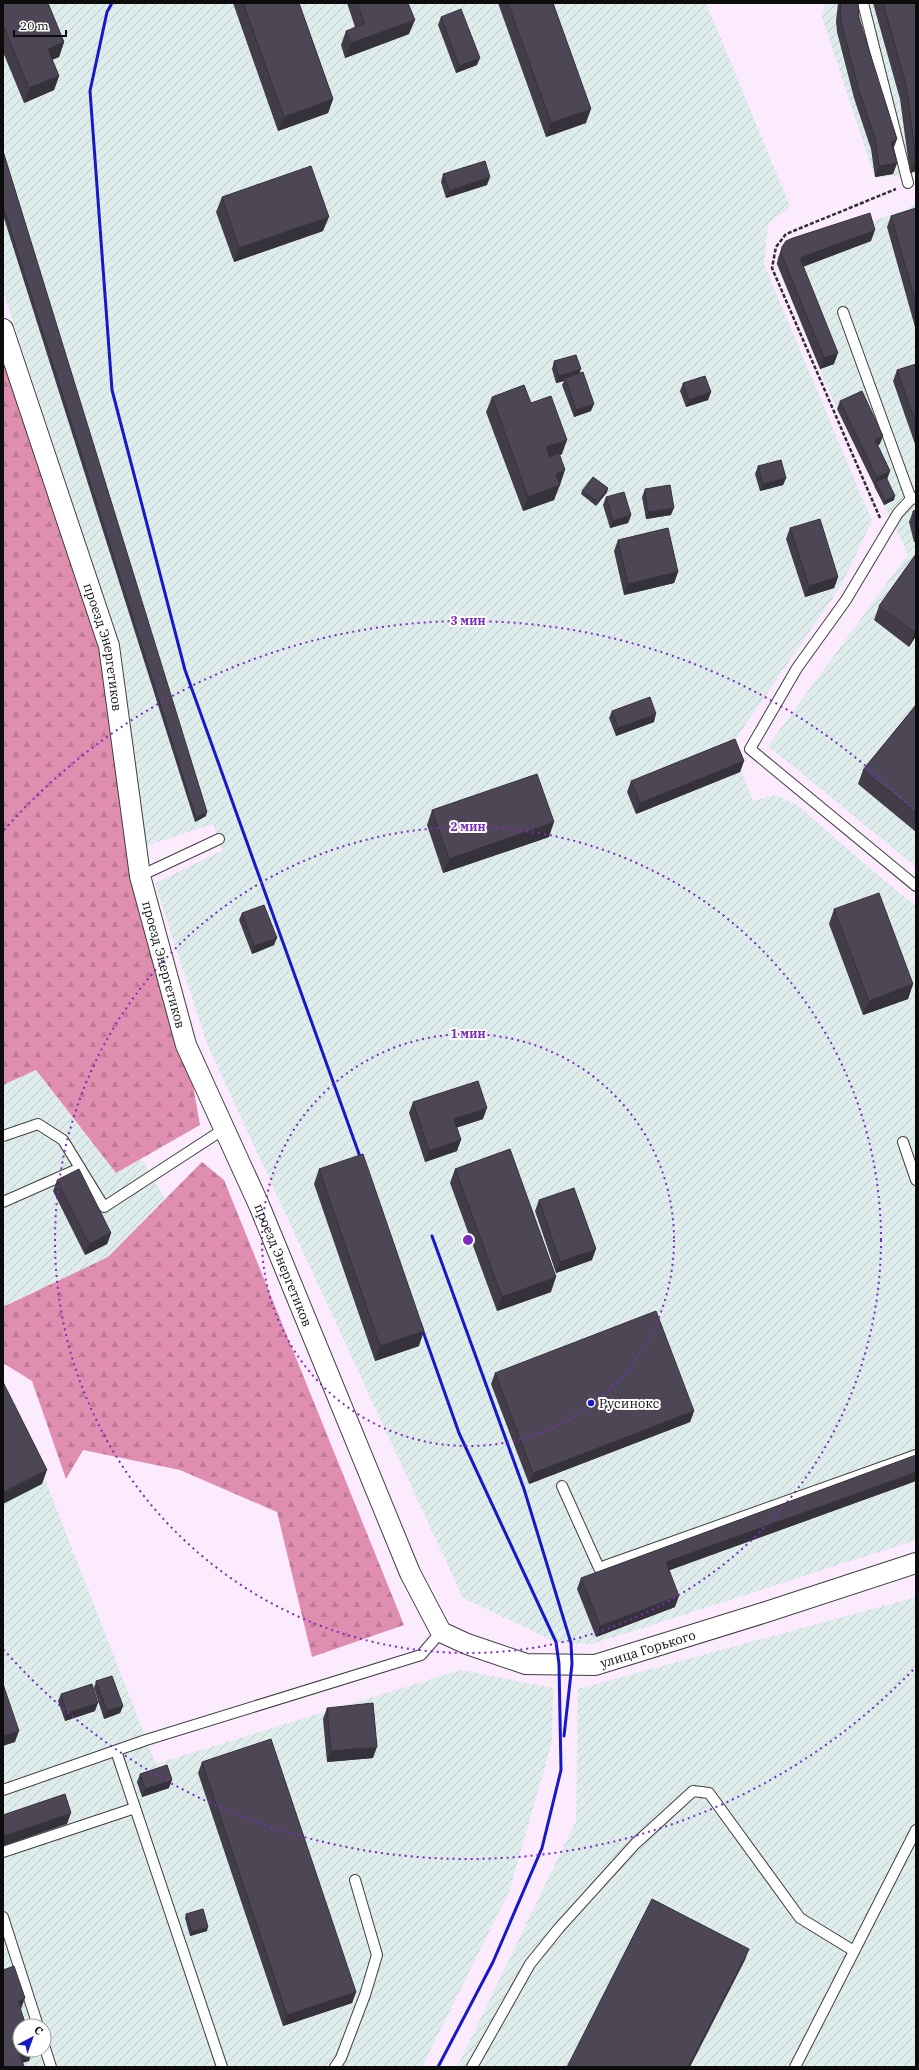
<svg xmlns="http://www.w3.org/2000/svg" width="919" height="2070" font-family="'IBM Plex Serif',serif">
<defs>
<pattern id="industrial-furrows" width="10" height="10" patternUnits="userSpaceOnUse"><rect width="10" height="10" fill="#deeceb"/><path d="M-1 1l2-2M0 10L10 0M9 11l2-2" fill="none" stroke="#bdc9c8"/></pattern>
<pattern id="forest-firs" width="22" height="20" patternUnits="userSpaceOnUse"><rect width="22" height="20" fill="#df8eb0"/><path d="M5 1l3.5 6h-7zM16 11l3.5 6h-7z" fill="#be7996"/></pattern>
</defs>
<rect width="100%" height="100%" fill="#fceaff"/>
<g fill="url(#industrial-furrows)" fill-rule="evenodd">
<path d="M3,3H706L790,206L768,224L764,264L872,521L842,584L731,746L753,801L775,795L797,805L872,870L916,906V1540L593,1644L556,1642L463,1598L207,1044L155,883L223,850L213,824L145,846L121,648L3,291Z"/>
<path d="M826,3H916V174L875,178L822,17Z"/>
<path d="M916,204V867L768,746L908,554L831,396L776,264L778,258L782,252L902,211Z"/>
<path d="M35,1070L116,1173L142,1159L165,1199L108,1257L3,1307V1085Z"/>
<path d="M3,1384L14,1400L156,1764L461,1670L553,1688L552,1742L509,1892L422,2067H3ZM20,2026H44V2050H20Z"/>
<path d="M916,1597V2067H457L576,1821L578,1689Z"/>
</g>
<g fill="url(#forest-firs)">
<path d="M3,329L109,646L140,876L186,1045L200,1125L116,1173L36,1070L3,1085Z"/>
<path d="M202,1162L224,1180L404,1625L312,1657L277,1512L180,1470L83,1450L66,1479L32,1381L3,1363V1307L108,1257Z"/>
</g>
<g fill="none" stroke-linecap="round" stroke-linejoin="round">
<g stroke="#3f3f3f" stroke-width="12">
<g id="lane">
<path d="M863,3L908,183"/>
<path d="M843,312L911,499"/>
<path d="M916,498L911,499L898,513L846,600L797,668L750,749L916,886"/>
<path d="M140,876L219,839"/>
<path d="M3,1136L38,1124L63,1140L104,1207L224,1129"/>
<path d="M903,1142L916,1180"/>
<path d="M3,1202L80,1168"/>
<path d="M562,1486L599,1568L916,1455"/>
<path d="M116,1751L222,2067"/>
<path d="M3,1790L146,1740L421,1655L441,1632"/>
<path d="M3,1852L135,1808"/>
<path d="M3,1917L38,2026"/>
<path d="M44,2045L51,2067"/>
<path d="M335,2067L341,2058L365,1995L377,1955L355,1880"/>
<path d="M472,2067L530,1964L559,1928L635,1844L693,1791L709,1793L800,1918L854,1951"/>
<path d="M795,2067L916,1830"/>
</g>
</g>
<g stroke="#3f3f3f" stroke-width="22">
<g id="street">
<path id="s1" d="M3,329L109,646L140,876L186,1045L259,1205L410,1573L441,1632L467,1644L526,1664L595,1665L766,1612L916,1563"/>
</g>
</g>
<path stroke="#2e2e2e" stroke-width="2.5" stroke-dasharray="4 2" stroke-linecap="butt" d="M880,518L772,268L776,247L786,234L896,189"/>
<use href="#lane" stroke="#fff" stroke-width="10"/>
<use href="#street" stroke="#fff" stroke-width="20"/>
<g stroke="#1719c8" stroke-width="3">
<path d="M112,3L107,12L90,91L112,390L185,670L363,1165"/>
<path d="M432,1236L524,1489L571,1643L572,1664L564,1736"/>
<path d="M420,1323L459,1433L556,1642L559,1664L561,1770L542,1848L493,1962L438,2067"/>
</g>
</g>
<g fill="#423d49">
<path d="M3,3L64,42L59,57L52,60L59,76L54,90L24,103L3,52Z"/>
<path d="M233,3H299L333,99L328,113L278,131Z"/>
<path d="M347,3H408L409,34L345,58L341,45L346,31L355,27Z"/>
<path d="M498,3H553L586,123L546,137Z"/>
<path d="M838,3H858L859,18L897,163L893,174L875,177L871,149L854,98L837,32L836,21Z"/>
<path d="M873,3H916V171L910,173L900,99Z"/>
<path d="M441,17L477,65L456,73L438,25Z"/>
<path d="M3,151L206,816L195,822L3,215Z"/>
<path d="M443,174L487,185L446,198L441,182Z"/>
<path d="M222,197L323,231L234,262L216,212Z"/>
<path d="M916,208V327H915L887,227L891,216Z"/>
<path d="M871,241L803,267L834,364L820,369L777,264L778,258L782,247Z"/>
<path d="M554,361L580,373L591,411L574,417L562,385L564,381L556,383L552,369Z"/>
<path d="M916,364V447L893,381L897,370Z"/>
<path d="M683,383L711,392L708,400L686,407L680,391Z"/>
<path d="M492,397L531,403L562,454L560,455V485H559L554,500L523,511L486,412Z"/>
<path d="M840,401L880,444L878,445L890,471L887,479L894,500L884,505L874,486L875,485H874L837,409Z"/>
<path d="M758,466L786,478L783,485L760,491L755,474Z"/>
<path d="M608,488L607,492L596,506L581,494L582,491Z"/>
<path d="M645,489L671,515L646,519L642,497Z"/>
<path d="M606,497L631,515L628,523L610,528L603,505Z"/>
<path d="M916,510V541L914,542L909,522L913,511Z"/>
<path d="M790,528L838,577L834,588L805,597L786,539Z"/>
<path d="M618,540L678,572L674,583L624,595L614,551Z"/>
<path d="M916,554V636L909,647L874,620L879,606Z"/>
<path d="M916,705V832L858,784L863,770Z"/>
<path d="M612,711L654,722L616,736L609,718Z"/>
<path d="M744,761L740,772L636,814L627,792L631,781Z"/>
<path d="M432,810L549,837L443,873L427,825Z"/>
<path d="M834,909L913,984L908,999L863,1015L829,924Z"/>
<path d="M242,913L274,945L252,954L239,920Z"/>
<path d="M413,1102L483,1119L457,1127V1151L425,1162L409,1113Z"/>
<path d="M319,1169L419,1346L375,1361L314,1184Z"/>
<path d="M455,1169L551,1292L497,1311L450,1183Z"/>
<path d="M57,1180L111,1233L107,1244L85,1255L53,1191Z"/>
<path d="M539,1200L592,1260L556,1273L535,1211Z"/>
<path d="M495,1373L694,1411L690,1422L529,1484L491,1384Z"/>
<path d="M916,1481L669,1570L675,1607L596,1637L577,1589L581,1578Z"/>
<path d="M96,1681L123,1706L120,1713L104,1719L94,1688Z"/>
<path d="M61,1694L95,1711L65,1721L58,1701Z"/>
<path d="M327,1708L373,1758L327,1762L323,1719Z"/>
<path d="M202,1762L356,1992L352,2003L283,2026L198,1773Z"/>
<path d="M140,1774L169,1788L142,1797L137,1782Z"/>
<path d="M186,1914L207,1931L190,1936L185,1918Z"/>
</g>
<g fill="#36323c">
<path d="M415,20L409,34L345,58L351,43Z"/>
<path d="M64,42L59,57L42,63L48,49Z"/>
<path d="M480,58L477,65L456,73L459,66Z"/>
<path d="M59,76L54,90L24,103L29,88Z"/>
<path d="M333,99L328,113L278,131L284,117Z"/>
<path d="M591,109L586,123L546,137L551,123Z"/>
<path d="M897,139L893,150L891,142Z"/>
<path d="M916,158V171L910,173Z"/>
<path d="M897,163L893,174L875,177L879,166Z"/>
<path d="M490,177L487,185L446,198L449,191Z"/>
<path d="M329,217L323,231L234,262L239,248Z"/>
<path d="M875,230L871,241L796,269L800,258Z"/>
<path d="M838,353L834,364L820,369L824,358Z"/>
<path d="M581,369L578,377L565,378L564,381L556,383L559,376Z"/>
<path d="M711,392L708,400L686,407L689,400Z"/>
<path d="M594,404L591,411L574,417L576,410Z"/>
<path d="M883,436L880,444L873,447L875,440Z"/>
<path d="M567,440L562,454L541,462L546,447Z"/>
<path d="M565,470L560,485L550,488L556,474Z"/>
<path d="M890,471L887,479L876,484V482L875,485H874L877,478Z"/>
<path d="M786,478L783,485L760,491L763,484Z"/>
<path d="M560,485L554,500L523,511L528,497Z"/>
<path d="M608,488L607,492L596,506L598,502Z"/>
<path d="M895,496L894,500L884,505L885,501Z"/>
<path d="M674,508L671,515L646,519L648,512Z"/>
<path d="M631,515L628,523L610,528L613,521Z"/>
<path d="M916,536V541L914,542Z"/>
<path d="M678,572L674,583L624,595L628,584Z"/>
<path d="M838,577L834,588L805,597L809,586Z"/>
<path d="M916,630V636L909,647L914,632Z"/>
<path d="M656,714L654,722L616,736L618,728Z"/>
<path d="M744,761L740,772L636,814L640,803Z"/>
<path d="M207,812L206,816L195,822L196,818Z"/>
<path d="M554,822L549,837L443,873L449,859Z"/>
<path d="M277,938L274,945L252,954L254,946Z"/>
<path d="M913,984L908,999L863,1015L869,1001Z"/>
<path d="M487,1108L483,1119L450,1130L454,1119Z"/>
<path d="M461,1140L457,1151L425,1162L429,1151Z"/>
<path d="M111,1233L107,1244L85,1255L89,1244Z"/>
<path d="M596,1249L592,1260L556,1273L560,1262Z"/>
<path d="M556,1277L551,1292L497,1311L502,1297Z"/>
<path d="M424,1331L419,1346L375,1361L380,1346Z"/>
<path d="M694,1411L690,1422L529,1484L533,1473Z"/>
<path d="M47,1470L42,1484L3,1504V1492Z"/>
<path d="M916,1472V1481L662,1573L666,1562Z"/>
<path d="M679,1596L675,1607L596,1637L600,1626Z"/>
<path d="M98,1703L95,1711L65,1721L67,1713Z"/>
<path d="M123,1706L120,1713L104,1719L107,1711Z"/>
<path d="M19,1731L15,1742L3,1746V1736Z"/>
<path d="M377,1747L373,1758L327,1762L331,1751Z"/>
<path d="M172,1780L169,1788L142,1797L145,1789Z"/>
<path d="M71,1813L67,1824L3,1846V1840L4,1836Z"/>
<path d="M208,1927L207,1931L190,1936L192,1932Z"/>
<path d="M749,1949L745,1960L690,2067H688Z"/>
<path d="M356,1992L352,2003L283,2026L287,2015Z"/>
<path d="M25,1998L21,2009L18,2001Z"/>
<path d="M33,2050L29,2061L16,2065L20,2054Z"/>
</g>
<g fill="#4d4755" stroke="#36323c">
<path d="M3,3H48L64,42L48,49L59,76L29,88L3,25Z"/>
<path d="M243,3H299L333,99L284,117Z"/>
<path d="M357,3H408L415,20L351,43L346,31L365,24Z"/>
<path d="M508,3H553L591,109L551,123Z"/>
<path d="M841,3H858L859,18L897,139L891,142L897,163L879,166L875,138L858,87L841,21L840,10Z"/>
<path d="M883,3H916V158L906,85Z"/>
<path d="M461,9L480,58L459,66L441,17Z"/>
<path d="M3,151L207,812L196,818L3,206Z"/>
<path d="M485,161L490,177L449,191L443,174Z"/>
<path d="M311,166L329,217L239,248L222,197Z"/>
<path d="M916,208V304L891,216Z"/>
<path d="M870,213L875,230L800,258L838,353L824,358L781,253L782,247L786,241L793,238Z"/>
<path d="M576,355L581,369L559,376L554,361Z"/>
<path d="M916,364V424L897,370Z"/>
<path d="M583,372L594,404L576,410L565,378Z"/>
<path d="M705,376L711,392L689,400L683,383Z"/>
<path d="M524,385L531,403L551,396L567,440L546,447L550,457L559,453L565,470L556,474L560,485L528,497L492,397Z"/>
<path d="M862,391L883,436L875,440L890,471L877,478L840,401Z"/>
<path d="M781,460L786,478L763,484L758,466Z"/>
<path d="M593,477L608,488L598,502L582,491Z"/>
<path d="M886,477L895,496L885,501L876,482Z"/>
<path d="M670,485L674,508L648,512L645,489Z"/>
<path d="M624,492L631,515L613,521L606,497Z"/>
<path d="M916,510V524L913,511Z"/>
<path d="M820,519L838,577L809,586L790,528Z"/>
<path d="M668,528L678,572L628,584L618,540Z"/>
<path d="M916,554V630L914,632L879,606Z"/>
<path d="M650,697L656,714L618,728L612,711Z"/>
<path d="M916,705V813L863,770Z"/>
<path d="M735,739L744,761L640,803L631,781Z"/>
<path d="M537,774L554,822L449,859L432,810Z"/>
<path d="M879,893L913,984L869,1001L834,909Z"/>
<path d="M264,905L277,938L254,946L242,913Z"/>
<path d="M478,1081L487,1108L454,1119L461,1140L429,1151L413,1102Z"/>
<path d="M510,1149L556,1277L502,1297L455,1169Z"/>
<path d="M363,1154L424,1331L380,1346L319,1169Z"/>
<path d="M79,1169L111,1233L89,1244L57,1180Z"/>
<path d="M574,1188L596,1249L560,1262L539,1200Z"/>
<path d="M656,1311L694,1411L533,1473L495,1373Z"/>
<path d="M3,1382L47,1470L3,1492Z"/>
<path d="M916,1455V1472L666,1562L679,1596L600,1626L581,1578Z"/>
<path d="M112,1676L123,1706L107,1711L96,1681Z"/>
<path d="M3,1684L19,1731L3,1736Z"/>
<path d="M92,1684L98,1703L67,1713L61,1694Z"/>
<path d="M373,1703L377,1747L331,1751L327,1708Z"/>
<path d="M271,1739L356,1992L287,2015L202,1762Z"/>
<path d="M167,1765L172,1780L145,1789L140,1774Z"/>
<path d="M65,1794L71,1813L4,1836L3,1831V1815Z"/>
<path d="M652,1899L749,1949L688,2067H567Z"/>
<path d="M203,1909L208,1927L192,1932L186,1914Z"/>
<path d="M14,1966L25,1998L18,2001L26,2026H20V2050H32L20,2054L24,2067H3V1976L4,1975L3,1970Z"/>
</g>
<g fill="none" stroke="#7b2cbf" stroke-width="2" stroke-dasharray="2 4">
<circle cx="468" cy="1240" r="206"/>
<circle cx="468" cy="1240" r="413"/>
<path d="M913 1670A619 619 0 0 1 4 1650M4 830A619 619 0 0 1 913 810"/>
</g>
<circle fill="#1719c8" stroke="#fff" stroke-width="1.5" cx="591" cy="1403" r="4"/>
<g text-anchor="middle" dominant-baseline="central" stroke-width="4" stroke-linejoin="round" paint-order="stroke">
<g font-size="13" fill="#0c0c0c" stroke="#fff">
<text stroke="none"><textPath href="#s1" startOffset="334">проезд Энергетиков</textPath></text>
<text stroke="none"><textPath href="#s1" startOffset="658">проезд Энергетиков</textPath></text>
<text stroke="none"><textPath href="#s1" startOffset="982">проезд Энергетиков</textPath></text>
<text stroke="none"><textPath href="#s1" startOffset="1597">улица Горького</textPath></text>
</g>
<g font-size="13" fill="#0c0c0c" stroke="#fff" text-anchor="start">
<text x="599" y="1403">Русинокс</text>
</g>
</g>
<circle cx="468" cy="1240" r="6" fill="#7b2cbf" stroke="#fff" stroke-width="2"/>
<g font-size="12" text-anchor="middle" font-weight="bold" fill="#7b2cbf" stroke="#fff" stroke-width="4" stroke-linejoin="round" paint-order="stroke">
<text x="468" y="625">3 мин</text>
<text x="468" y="831">2 мин</text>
<text x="468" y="1038">1 мин</text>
</g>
<rect width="919" height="2070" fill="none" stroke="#0c0c0c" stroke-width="8"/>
<g transform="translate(32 2038) rotate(41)"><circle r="19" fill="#ffffff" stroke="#9e9e9e"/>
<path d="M0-3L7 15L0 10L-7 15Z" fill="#1719c8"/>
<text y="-6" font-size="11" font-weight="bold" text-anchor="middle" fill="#0c0c0c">С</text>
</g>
<path d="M14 30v6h52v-6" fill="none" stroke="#0c0c0c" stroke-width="2"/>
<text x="20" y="30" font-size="12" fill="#0c0c0c" stroke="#ffffff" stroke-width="3" paint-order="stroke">20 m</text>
</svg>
